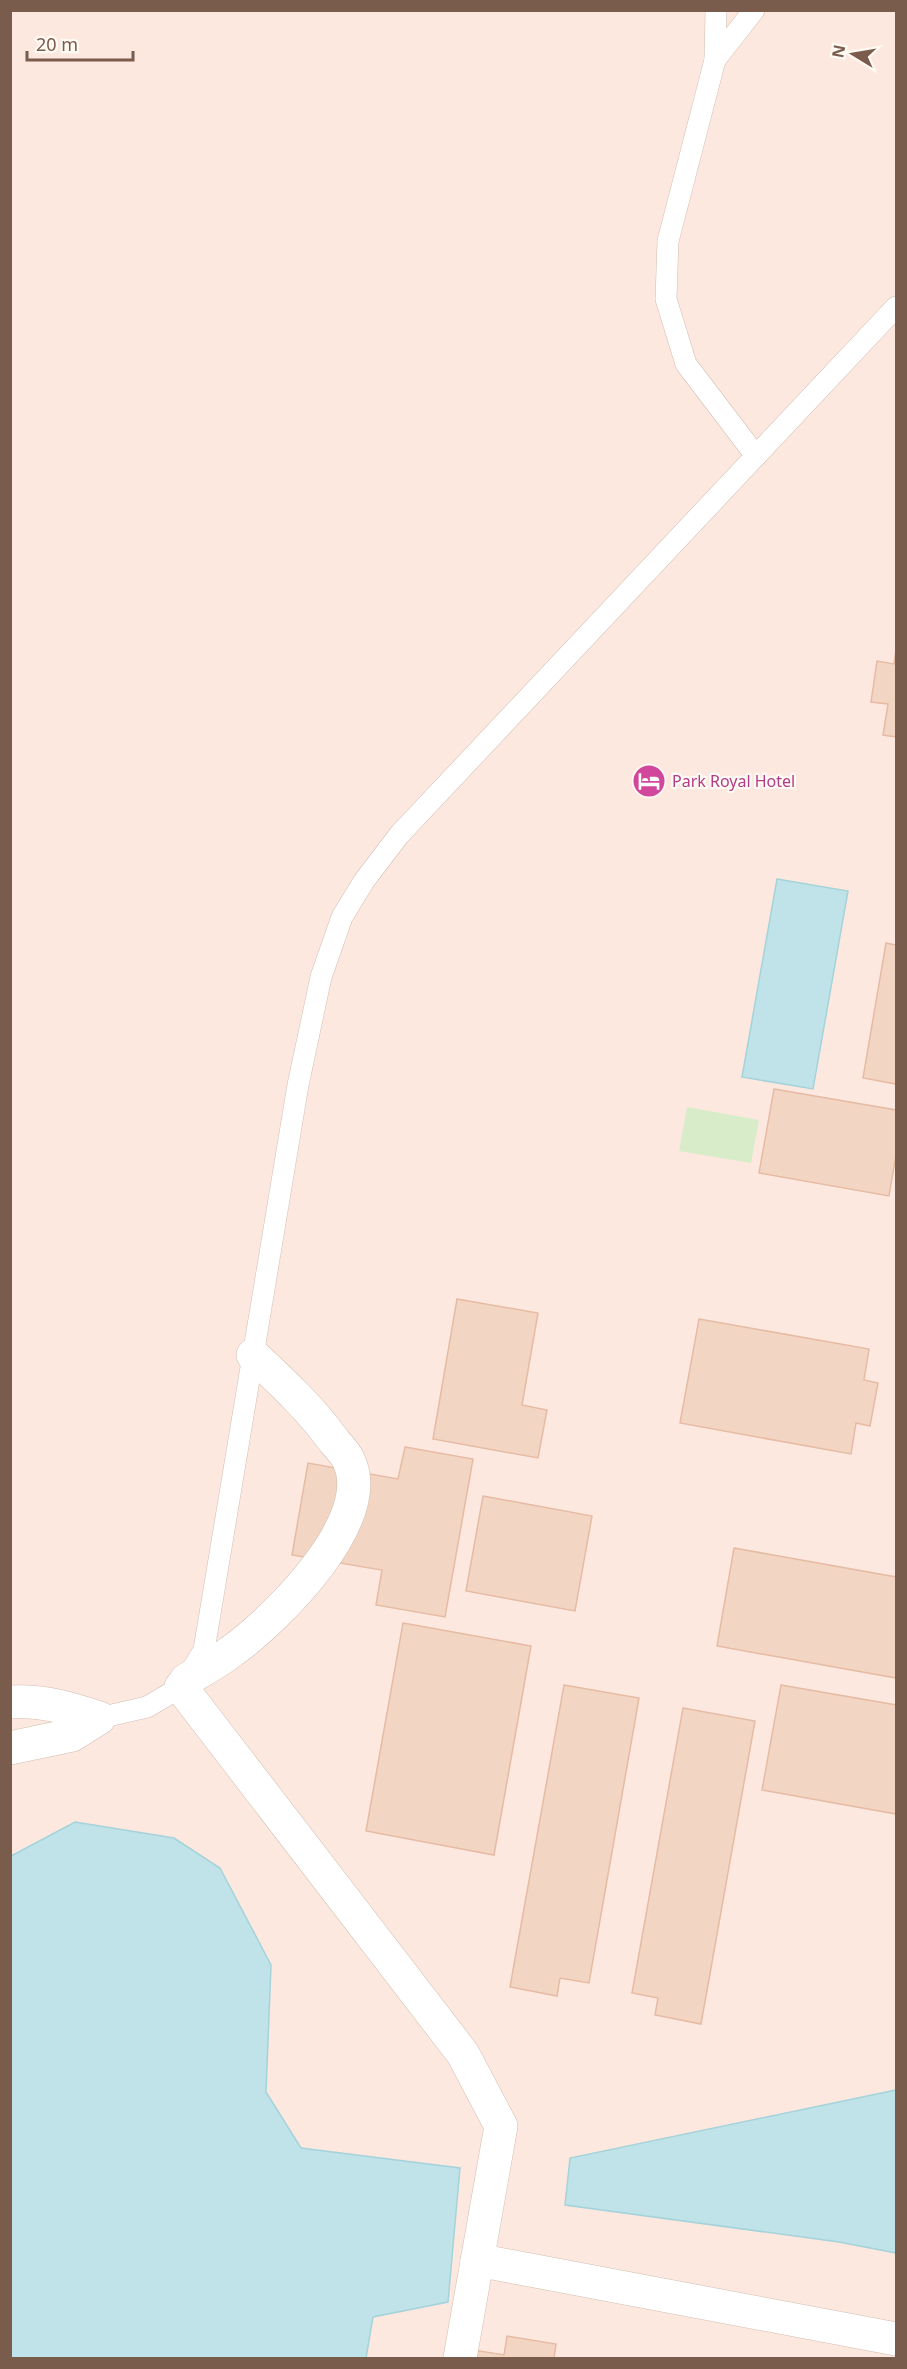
<svg xmlns="http://www.w3.org/2000/svg" width="907" height="2369" font-family="'Noto Sans',sans-serif">
<rect width="100%" height="100%" fill="#fdf6ec"/>
<rect fill="#fde8e0" x="11" y="11" width="885" height="2347"/>
<path fill="#d8ecc9" d="M687,1107L759,1120L751,1163L679,1151Z"/>
<g fill="#bfe3e8" stroke="#a5d3da" stroke-width="1.5">
<path d="M777,879L848,891L813,1089L742,1077Z"/>
<path d="M75,1822L174,1838L220,1868L271,1965L266,2092L301,2148L460,2168L448,2302L373,2317L366,2358H11V1856Z"/>
<path d="M896,2090V2253L839,2242L565,2205L570,2158Z"/>
</g>
<g fill="#f3d5c3" stroke="#e6bba3" stroke-width="1.5">
<path d="M896,649V737L883,735L888,704L871,702L877,661L894,664Z"/>
<path d="M886,943L896,945V1084L863,1078Z"/>
<path d="M774,1089L896,1110V1155L889,1196L759,1173Z"/>
<path d="M457,1299L538,1313L522,1405L547,1410L538,1458L433,1439Z"/>
<path d="M699,1319L869,1349L864,1380L878,1383L870,1426L856,1423L851,1454L680,1423Z"/>
<path d="M405,1447L473,1459L445,1617L376,1605L382,1570L292,1555L308,1463L398,1479Z"/>
<path d="M483,1496L592,1516L575,1611L466,1591Z"/>
<path d="M734,1548L896,1577V1678L717,1646Z"/>
<path d="M403,1623L531,1646L494,1855L366,1831Z"/>
<path d="M564,1685L639,1698L589,1983L560,1978L557,1996L510,1987Z"/>
<path d="M781,1685L896,1705V1814L762,1790Z"/>
<path d="M683,1708L755,1721L701,2024L655,2015L658,1998L632,1993Z"/>
<path d="M507,2336L556,2344L554,2358H473L474,2350L504,2355Z"/>
</g>
<g fill="none" stroke-linecap="round" stroke-linejoin="round">
<g stroke="#d1beb0" stroke-width="22">
<g id="service">
<path d="M716,10L715,60L668,241L666,299L686,364L756,456"/>
<path d="M715,60L754,10"/>
<path d="M99,1718L147,1707L181,1687L204,1650L298,1085L321,977L342,917L364,881L399,835L896,307"/>
</g>
</g>
<g stroke="#d1beb0" stroke-width="34">
<g id="minor">
<path d="M186,1680C201,1671 218,1662 232,1651C276,1619 379,1519 348,1459C345,1453 339,1447 334,1441C311,1409 282,1382 253,1355"/>
<path d="M181,1687L463,2054L501,2126L460,2358"/>
<path d="M10,1702C42,1700 69,1708 99,1718"/>
<path d="M10,1748L72,1735L99,1718"/>
<path d="M477,2260L896,2339"/>
</g>
</g>
<use href="#service" stroke="#fff" stroke-width="21"/>
<use href="#minor" stroke="#fff" stroke-width="33"/>
</g>
<defs>
<g id="hotel-disc" transform="scale(1.725)"><circle r="9.5" fill="#d1479c" stroke="#fffaf3"/><path d="M-6-4.5h1.5V1H6V5H4.5V3h-9V5H-6ZM-4 0a1.8 1.8 0 1 1 3.6 0ZM.5 0V-2.5h3Q6-2.5 6 0Z" fill="#fff"/></g>
</defs>
<g fill-rule="evenodd">
<use href="#hotel-disc" x="649" y="781"/>
</g>
<g text-anchor="middle" dominant-baseline="central" stroke-width="4.5" stroke-linejoin="round" paint-order="stroke">
<g font-size="16" fill="#b23c85" stroke="#fffaf3" text-anchor="start">
<text x="672" y="781">Park Royal Hotel</text>
</g>
</g>
<rect width="907" height="2369" fill="none" stroke="#7a5c4d" stroke-width="24"/>
<g transform="translate(853 54) rotate(281)" stroke="#fffaf3" stroke-width="4.5" paint-order="stroke">
<path d="M0-4.5L10 22L0 15L-10 22Z" fill="#7a5c4d"/>
<text y="-9" font-size="16" font-weight="bold" text-anchor="middle" fill="#7a5c4d">N</text>
</g>
<path d="M27 51v9h106v-9" fill="none" stroke="#7a5c4d" stroke-width="3"/>
<text x="36" y="51" font-size="18" fill="#7a5c4d" stroke="#fffaf3" stroke-width="4.5" paint-order="stroke">20 m</text>
</svg>
